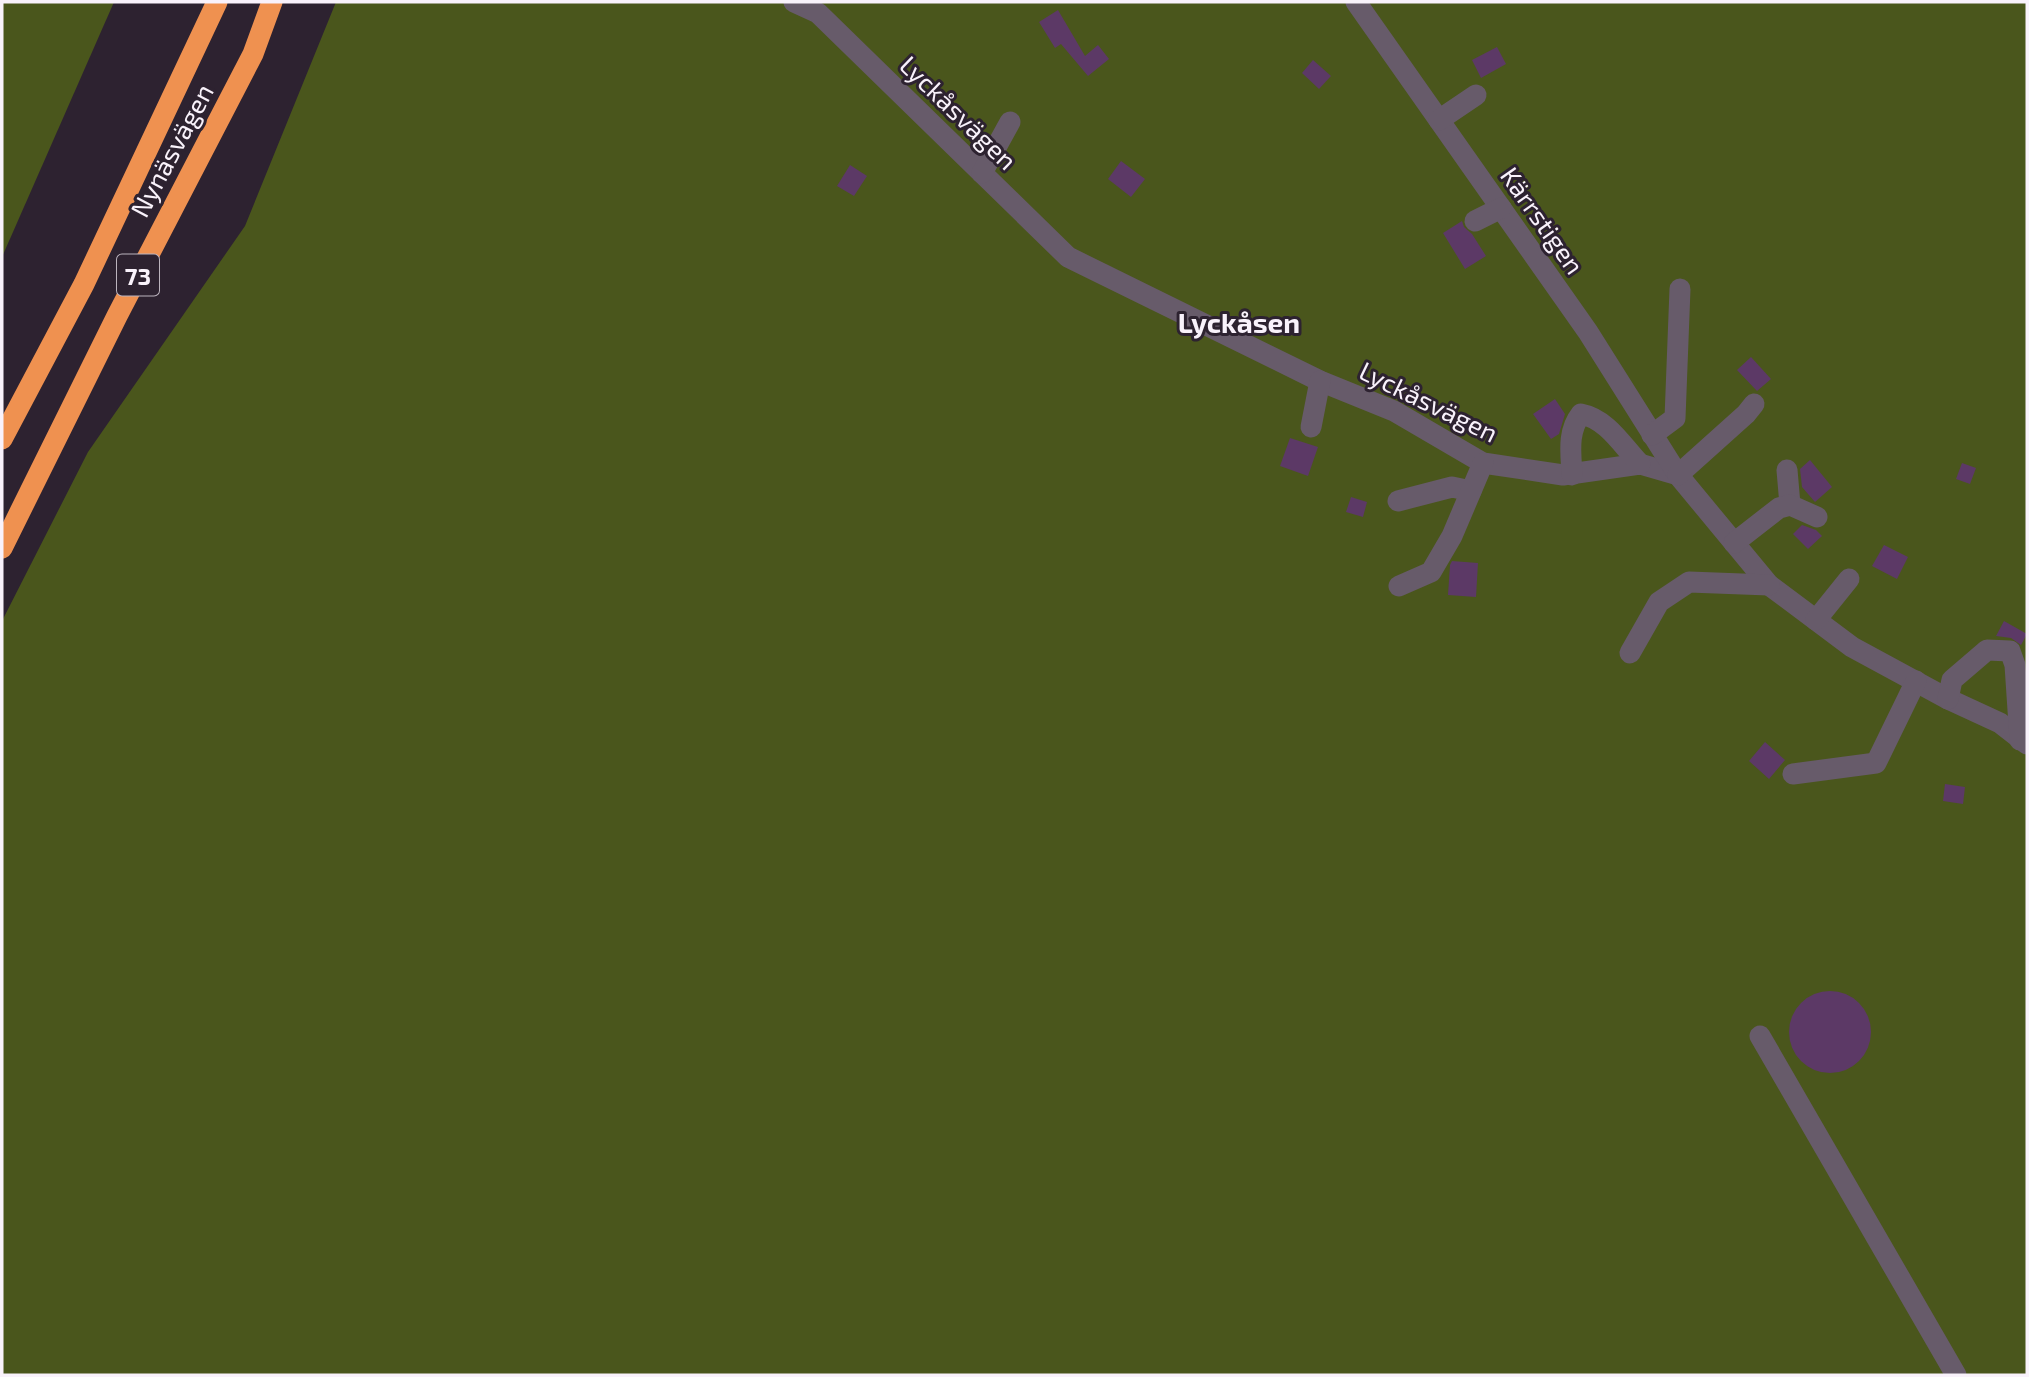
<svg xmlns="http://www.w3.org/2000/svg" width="2029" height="1377" font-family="'Exo 2',sans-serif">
<rect width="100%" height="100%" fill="#2d2230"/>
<g fill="#4a561c">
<path d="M2,2H114L2,257Z"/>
<path d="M336,2H2027V1375H2V621L88,452L245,226Z"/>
</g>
<g fill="#5c3966">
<path d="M1058,10L1085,56L1098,45L1109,59L1088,76L1061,44L1055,48L1039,22Z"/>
<path d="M1497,47L1506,64L1481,78L1472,60Z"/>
<path d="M1313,60L1331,76L1319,89L1302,73Z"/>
<path d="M1121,161L1145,179L1131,197L1108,179Z"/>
<path d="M850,165L867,176L854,196L837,186Z"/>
<path d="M1462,221L1464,227L1472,234L1486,256L1465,269L1443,233Z"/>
<path d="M1751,357L1771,379L1757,391L1737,370Z"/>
<path d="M1555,399L1565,414L1559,434L1551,439L1533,414Z"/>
<path d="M1290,438L1318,447L1308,476L1280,466Z"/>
<path d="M1810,460L1832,487L1815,502L1802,487L1800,469Z"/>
<path d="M1962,463L1976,468L1970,484L1956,479Z"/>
<path d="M1351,497L1367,502L1363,517L1346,512Z"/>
<path d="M1802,525L1816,530L1822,536L1808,549L1793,534Z"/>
<path d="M1884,545L1908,557L1897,579L1872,566Z"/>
<path d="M1452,561L1478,563L1476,597L1448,595L1450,565Z"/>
<path d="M2004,621L2027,634L2021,645L2011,638L1996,636Z"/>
<path d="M1765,742L1785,760L1769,779L1749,761Z"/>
<path d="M1945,784L1965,787L1963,804L1943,801Z"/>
<circle cx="1830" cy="1032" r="41"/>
</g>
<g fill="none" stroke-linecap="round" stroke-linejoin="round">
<g stroke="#675b6a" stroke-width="21">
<path d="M794,2L818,13L1068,257L1320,381L1394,411L1483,463L1563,475L1640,464L1678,475"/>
<path d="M1356,2L1588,332L1678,475L1769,585L1852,647L1948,699L2000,723L2027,744"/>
<path d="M1439,120L1476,95"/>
<path d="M982,173L1010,122"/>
<path d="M1475,221L1501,208"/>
<path d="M1311,427L1320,381"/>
<path d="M1652,435L1675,418L1680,289"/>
<path d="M1787,470L1790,505"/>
<path d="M1572,475C1571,453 1567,432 1581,414C1607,419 1622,445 1640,464"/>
<path d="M1678,475L1746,414L1754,404"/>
<path d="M1398,501L1452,487L1471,491"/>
<path d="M1734,543L1779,508L1790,505L1817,517"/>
<path d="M1399,586L1431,572L1452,536L1483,463"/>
<path d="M1816,620L1849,579"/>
<path d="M1630,653L1659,602L1689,582L1769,585"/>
<path d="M1948,699L1952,680L1987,650L2010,651L2015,665L2020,740"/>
<path d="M1793,774L1876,763L1916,681"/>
<path d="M1760,1036L1956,1375"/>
</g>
<g stroke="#ef9150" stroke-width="21">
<path d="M2,439L84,284L217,2"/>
<path d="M2,548L117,316L253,54L272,2"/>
</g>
</g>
<g text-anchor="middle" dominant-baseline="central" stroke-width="6" stroke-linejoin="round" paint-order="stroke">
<rect fill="#2d2230" stroke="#bcb4be" stroke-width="2" x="117" y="254.5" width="42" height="41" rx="5"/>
<g font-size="24" font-weight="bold" fill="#f9f2fb">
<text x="138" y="275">73</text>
</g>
<g font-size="26" fill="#f9f2fb" stroke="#2d2230">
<text transform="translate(959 112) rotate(44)">Lyckåsvägen</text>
<text transform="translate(171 150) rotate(-62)">Nynäsvägen</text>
<text transform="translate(1543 220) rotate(55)">Kärrstigen</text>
<text transform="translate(1429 401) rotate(26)">Lyckåsvägen</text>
</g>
<g font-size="28" font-weight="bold" fill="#f9f2fb" stroke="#2d2230">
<text x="1239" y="322">Lyckåsen</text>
</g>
</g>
<rect width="2029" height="1377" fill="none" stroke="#f9f2fb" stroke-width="7"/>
</svg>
